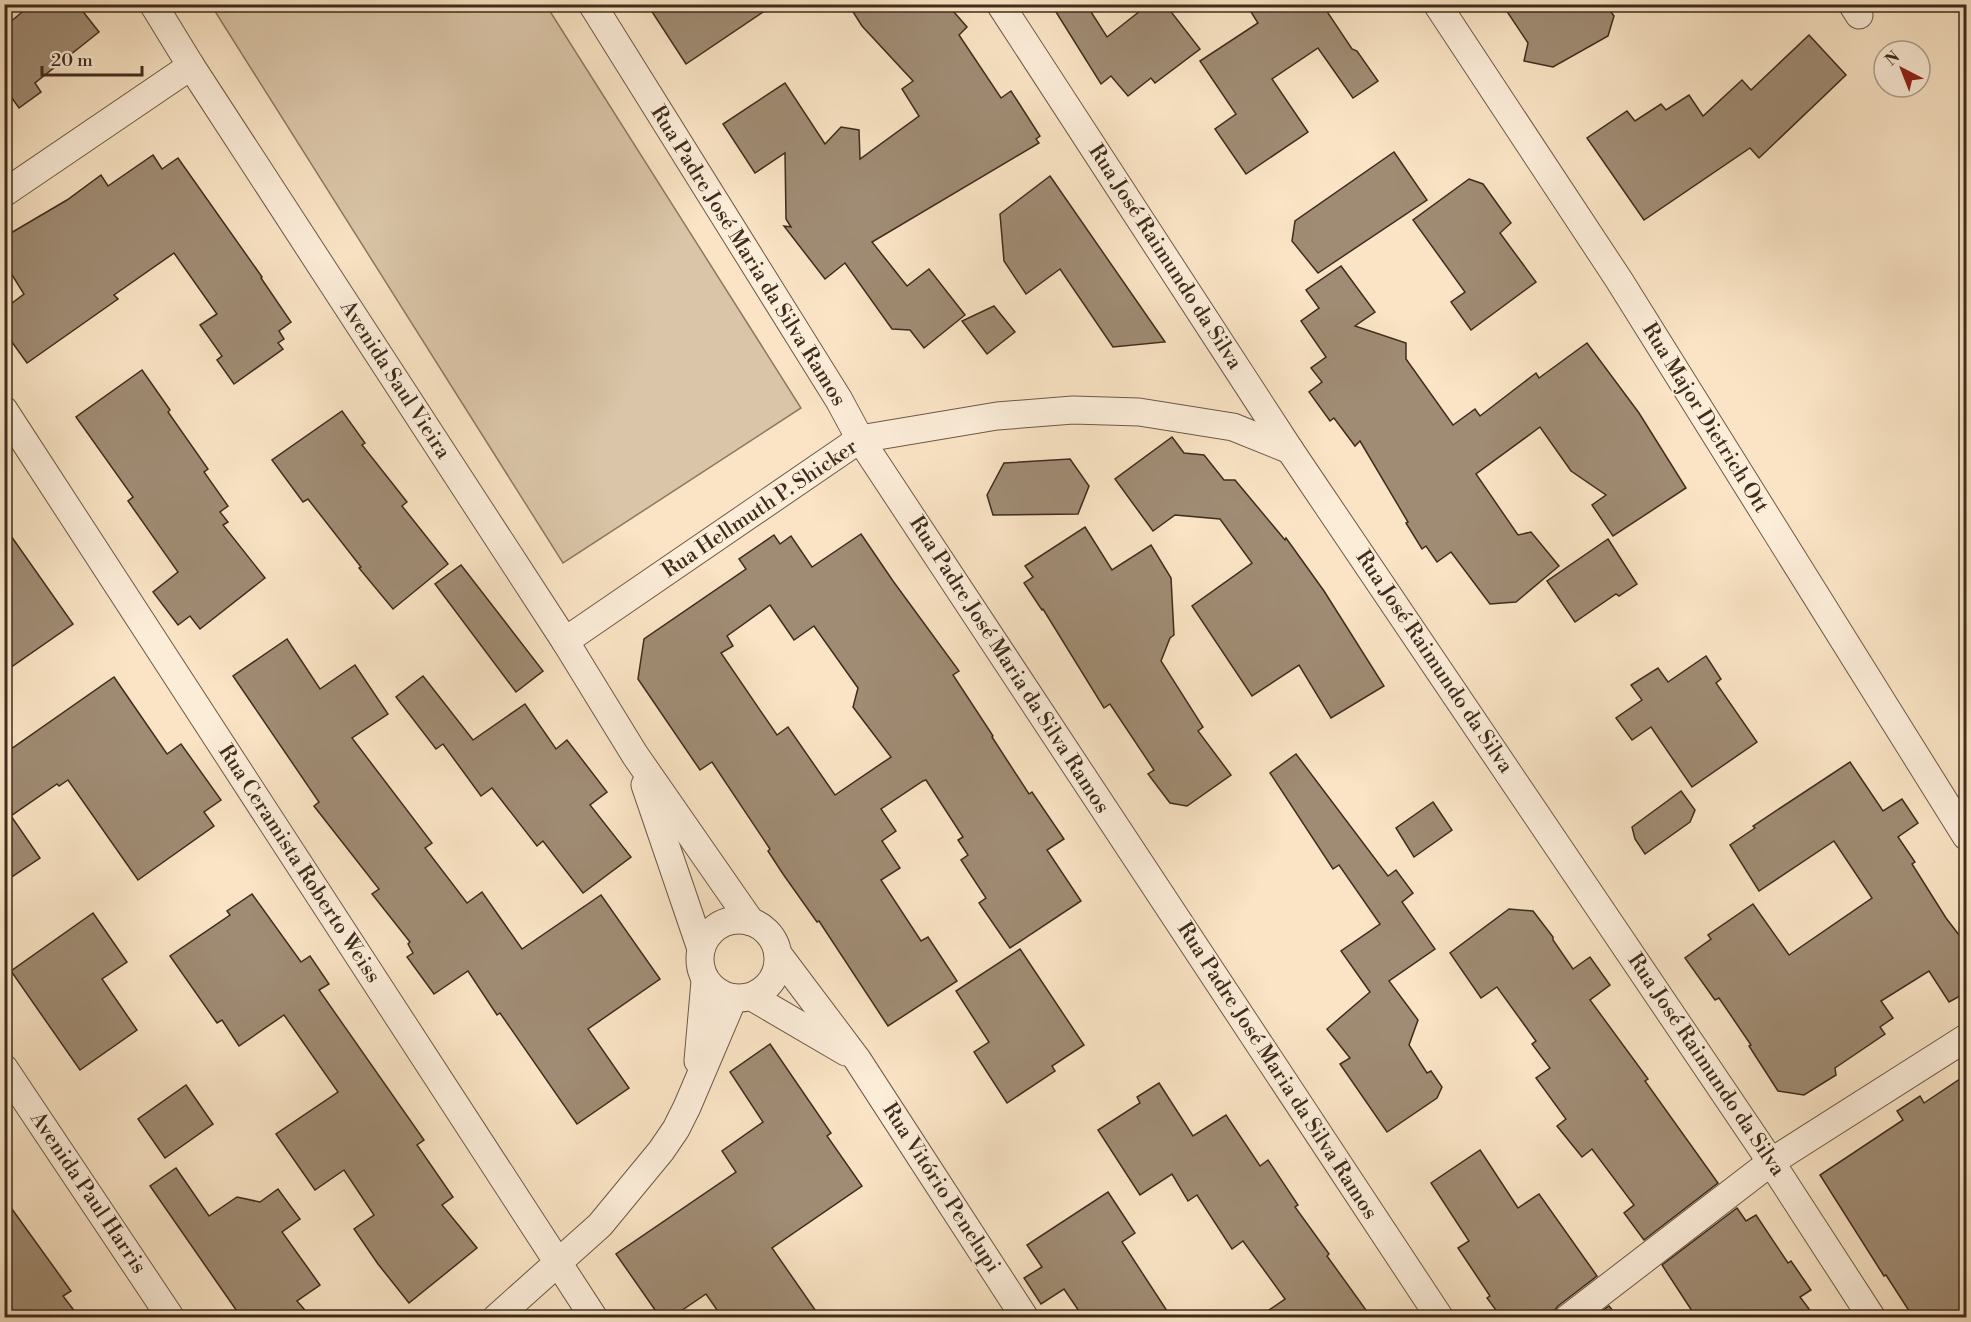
<svg xmlns="http://www.w3.org/2000/svg" width="1971" height="1322" font-family="'Libre Bodoni',serif">
<rect width="100%" height="100%" fill="#fae4c5"/>
<filter id="stains"><feTurbulence type="fractalNoise" baseFrequency=".00333" numOctaves="4"/><feColorMatrix values="0 0 0 0 .2 0 0 0 0 .09 0 0 0 0 .02 0 0 0 .5 -.17"/></filter>
<radialGradient id="worn" r=".72"><stop offset=".6" stop-color="#630" stop-opacity="0"/><stop offset="1" stop-color="#630" stop-opacity=".3"/></radialGradient>
<path fill="#dac5a8" stroke="#8c7862" stroke-width="1.5" d="M211,5H546L801,408L563,563Z"/>
<g fill="#a08c74" stroke="#3e2c1d" stroke-width="1.5" fill-rule="evenodd">
<path d="M32,4H77L99,32L35,83L41,92L19,108L4,87V27Z"/>
<path d="M647,4H775L686,64Z"/>
<path d="M848,4H947L967,27L959,35L1001,98L1011,91L1040,136L1036,139L1039,143L872,242L907,286L929,269L965,315L924,348L910,330L892,329L845,263L825,279L784,226L791,227L786,219L785,153L755,173L723,124L785,83L825,144L841,127L859,130L860,159L919,116L902,89L913,81L862,26Z"/>
<path d="M1051,4H1086L1107,37L1149,4H1165L1200,49L1155,83L1151,78L1128,96L1111,76L1101,84Z"/>
<path d="M1246,4H1322L1352,49L1357,51L1378,81L1353,98L1318,48L1272,79L1308,132L1246,174L1215,129L1236,114L1200,61L1258,23Z"/>
<path d="M1502,4H1605L1614,16L1608,36L1553,67L1524,61L1528,43Z"/>
<path d="M1809,35L1846,75L1759,158L1750,148L1644,220L1587,138L1627,111L1635,121L1661,104L1666,110L1689,95L1703,116L1742,80L1751,90Z"/>
<path d="M1394,152L1427,200L1318,273L1292,241L1295,221Z"/>
<path d="M153,155L162,169L178,158L262,277L261,278L291,322L279,331L284,339L278,343L283,349L234,384L217,360L222,356L200,325L217,314L174,253L114,295L118,299L27,363L4,331V309L24,294L4,262V237L67,200L101,175L108,186Z"/>
<path d="M1050,176L1165,342L1113,347L1060,269L1026,294L1004,261L1000,214Z"/>
<path d="M1469,179L1483,184L1511,223L1500,233L1536,282L1471,330L1451,302L1465,292L1413,220Z"/>
<path d="M1341,266L1375,312L1355,326L1406,343V359L1453,425L1475,409L1480,416L1536,373L1539,378L1587,343L1639,413L1686,488L1613,536L1592,505L1606,495L1571,471L1540,427L1476,474L1518,535L1531,532L1559,566L1516,602L1490,604L1451,552L1437,562L1426,546L1422,549L1406,523L1408,522L1360,441L1355,446L1334,418L1330,421L1309,392L1322,382L1311,368L1326,357L1301,321L1319,308L1306,290Z"/>
<path d="M994,306L1015,332L987,354L962,321Z"/>
<path d="M142,370L170,410L168,412L208,469L204,472L228,506L220,512L228,522L223,525L265,578L200,629L190,616L178,625L153,592L178,572L128,501L133,497L76,417Z"/>
<path d="M342,411L365,443L362,445L407,502L402,506L448,564L393,609L359,568L361,567L308,499L303,502L272,460Z"/>
<path d="M1172,437L1184,453L1204,455L1224,480H1235L1285,540L1286,538L1324,591L1384,686L1331,718L1299,665L1252,696L1192,606L1252,563L1220,519L1175,515L1153,531L1115,479Z"/>
<path d="M1070,459L1089,486L1078,514L993,515L987,495L1004,463Z"/>
<path d="M4,526L73,624L4,672Z"/>
<path d="M1085,527L1112,570L1151,545L1171,578L1174,635L1170,638L1161,661L1203,727L1198,731L1231,775L1187,806L1170,803L1148,774L1154,770L1110,704L1104,708L1043,609L1042,610L1024,583L1033,577L1025,566Z"/>
<path d="M861,534L893,581L959,671L953,675L993,736L992,737L1029,794L1032,792L1064,839L1047,850L1081,901L1010,948L979,903L986,898L961,860L968,855L958,840L963,837L926,780L923,781L881,809L896,831L882,841L900,868L881,880L921,941L928,937L957,981L888,1026L819,921L817,922L783,874L768,851L770,849L712,762L700,770L638,679L644,639L746,569L739,559L774,535L780,544L791,536L812,567ZM770,605L794,640L814,626L858,688L853,707L891,757L835,795L788,727L777,735L721,653L733,646L727,636Z"/>
<path d="M1608,539L1637,584L1619,596L1616,594L1575,622L1547,581Z"/>
<path d="M461,565L543,671L516,692L435,584Z"/>
<path d="M287,639L320,689L355,665L388,714L352,738L432,843L425,848L467,903L482,892L522,949L601,895L660,979L588,1029L629,1088L577,1124L500,1013L497,1015L468,971L434,994L407,957L413,953L408,944L410,942L372,894L379,889L314,806L319,802L233,676Z"/>
<path d="M1706,656L1721,679L1716,683L1757,742L1692,787L1651,727L1632,740L1616,718L1642,700L1631,685L1658,668L1668,682Z"/>
<path d="M423,676L473,740L525,704L556,749L567,740L607,792L590,805L631,857L583,893L543,841L537,846L492,788L481,796L443,744L436,749L396,697Z"/>
<path d="M114,677L167,754L181,744L221,800L204,812L214,826L138,880L68,780L59,786L57,784L11,816L40,858L4,882V754Z"/>
<path d="M1296,754L1388,876L1396,870L1413,893L1402,902L1435,949L1389,981L1418,1020L1409,1045L1427,1073L1431,1071L1442,1087L1437,1098L1387,1132L1340,1064L1350,1058L1327,1029L1370,992L1341,951L1380,924L1339,865L1333,869L1270,773Z"/>
<path d="M1850,762L1883,811L1902,799L1918,823L1898,837L1915,862L1912,864L1946,918L1966,944V990L1962,995L1949,1002L1929,971L1881,1001L1893,1018L1880,1027L1885,1034L1835,1068L1836,1075L1804,1095L1778,1091L1749,1046L1751,1045L1719,998L1715,1000L1685,958L1711,939L1708,935L1753,904L1789,955L1872,898L1834,841L1759,891L1730,845L1755,828L1753,826Z"/>
<path d="M1681,791L1695,810L1690,822L1645,854L1635,839L1632,827Z"/>
<path d="M1433,802L1452,830L1414,857L1396,828Z"/>
<path d="M252,894L301,962L310,956L329,984L319,990L424,1140L417,1145L453,1197L442,1205L477,1248L409,1303L378,1264L354,1229L374,1215L344,1170L315,1190L276,1134L338,1092L284,1015L239,1046L222,1020L217,1023L170,956L230,915L227,911Z"/>
<path d="M1509,909L1533,911L1553,937V940L1573,969L1590,957L1610,985L1590,1000L1648,1079L1645,1081L1718,1183L1644,1240L1624,1213L1634,1205L1592,1149L1582,1157L1557,1126L1566,1119L1536,1078L1550,1068L1532,1044L1536,1041L1497,987L1481,998L1450,953Z"/>
<path d="M93,913L127,962L102,979L137,1030L80,1070L11,971Z"/>
<path d="M1020,949L1084,1045L1052,1066L1055,1071L1007,1103L974,1052L989,1042L956,991Z"/>
<path d="M770,1044L831,1133L827,1136L862,1186L772,1248L820,1317H722L706,1294L672,1317H660L616,1254L736,1172L722,1151L763,1122L730,1072Z"/>
<path d="M1966,1075V1317H1913L1886,1275L1884,1276L1820,1175L1903,1120L1897,1111L1920,1096L1924,1103Z"/>
<path d="M1159,1083L1193,1136L1226,1115L1260,1166L1268,1160L1298,1205L1295,1207L1329,1254L1327,1256L1371,1317H1259L1285,1299L1243,1241L1232,1249L1197,1195L1188,1201L1172,1174L1140,1195L1098,1130L1140,1103L1137,1097Z"/>
<path d="M186,1085L213,1124L165,1158L138,1119Z"/>
<path d="M1480,1150L1518,1208L1539,1194L1597,1276L1558,1306L1554,1311L1553,1317H1501L1487,1298L1490,1296L1458,1248L1469,1241L1431,1183Z"/>
<path d="M176,1168L209,1216L237,1197L260,1202L278,1189L300,1219L282,1232L320,1285L297,1301L311,1317H241L150,1186Z"/>
<path d="M1108,1192L1135,1233L1122,1242L1171,1317H1083L1064,1289L1041,1304L1024,1278L1042,1267L1027,1245Z"/>
<path d="M4,1198L71,1291L63,1296L79,1317H4Z"/>
<path d="M1737,1208L1746,1221L1756,1215L1788,1263L1791,1261L1811,1290L1800,1297L1815,1317H1696L1662,1265Z"/>
<path d="M1609,1306L1618,1317H1594Z"/>
</g>
<g fill="none" stroke-linecap="round" stroke-linejoin="round">
<g stroke="#6d5a47" stroke-width="29">
<g id="minor">
<path d="M153,4L191,66L565,641L635,755L751,922"/>
<path d="M592,4L839,400L860,439L1440,1318"/>
<path d="M1000,4L1290,450L1771,1162L1872,1318"/>
<path d="M1437,4L1619,280L1966,836"/>
<path d="M1852,4L1859,15"/>
<path d="M4,193L191,66"/>
<path d="M4,410L594,1318"/>
<path d="M565,641L860,439L997,416L1073,410L1139,412L1233,427L1290,450"/>
<path d="M645,785L701,949"/>
<circle cx="739" cy="959" r="39"/>
<path d="M778,954L857,1059L1025,1318"/>
<path d="M752,997L846,1052"/>
<path d="M698,1061L705,981"/>
<path d="M4,1068L171,1318"/>
<path d="M496,1318L600,1225L661,1151L676,1129L687,1107L733,999"/>
<path d="M1568,1318L1771,1162L1966,1038"/>
</g>
</g>
<use href="#minor" stroke="#fcedd9" stroke-width="27"/>
</g>
<g text-anchor="middle" dominant-baseline="central" stroke-width="4.5" stroke-linejoin="round" paint-order="stroke">
<g font-size="21" fill="#3e2c1d" stroke="#fcedd9">
<text transform="translate(748 256) rotate(58)">Rua Padre José Maria da Silva Ramos</text>
<text transform="translate(1165 257) rotate(57)">Rua José Raimundo da Silva</text>
<text transform="translate(395 380) rotate(57)">Avenida Saul Vieira</text>
<text transform="translate(1705 418) rotate(58)">Rua Major Dietrich Ott</text>
<text transform="translate(760 509) rotate(-34)">Rua Hellmuth P. Shicker</text>
<text transform="translate(1434 662) rotate(56)">Rua José Raimundo da Silva</text>
<text transform="translate(1009 665) rotate(57)">Rua Padre José Maria da Silva Ramos</text>
<text transform="translate(299 864) rotate(57)">Rua Ceramista Roberto Weiss</text>
<text transform="translate(1706 1065) rotate(56)">Rua José Raimundo da Silva</text>
<text transform="translate(1277 1071) rotate(57)">Rua Padre José Maria da Silva Ramos</text>
<text transform="translate(941 1188) rotate(57)">Rua Vitório Penelupi</text>
<text transform="translate(88 1193) rotate(56)">Avenida Paul Harris</text>
</g>
</g>
<rect width="1971" height="1322" fill="none" stroke="#fae4c5" stroke-width="24"/>
<rect x="6" y="6" width="1959" height="1310" fill="none" stroke="#3e2c1d" stroke-width="3"/>
<rect x="12" y="12" width="1947" height="1298" fill="none" stroke="#3e2c1d" stroke-width="1.5"/>
<g transform="translate(1902 69) rotate(318)"><circle r="28" fill="#fcedd9" stroke="#b0a08e" stroke-width="1.5"/>
<path d="M0-4.5L10 22L0 15L-10 22Z" fill="#8f2418"/>
<text y="-9" font-size="16" font-weight="bold" text-anchor="middle" fill="#3e2c1d">N</text>
</g>
<path d="M42 66v9h100v-9" fill="none" stroke="#3e2c1d" stroke-width="3"/>
<text x="51" y="66" font-size="18" fill="#3e2c1d" stroke="#fcedd9" stroke-width="4.5" paint-order="stroke">20 m</text>
<rect width="100%" height="100%" filter="url(#stains)"/>
<rect width="100%" height="100%" fill="url(#worn)"/>
</svg>
